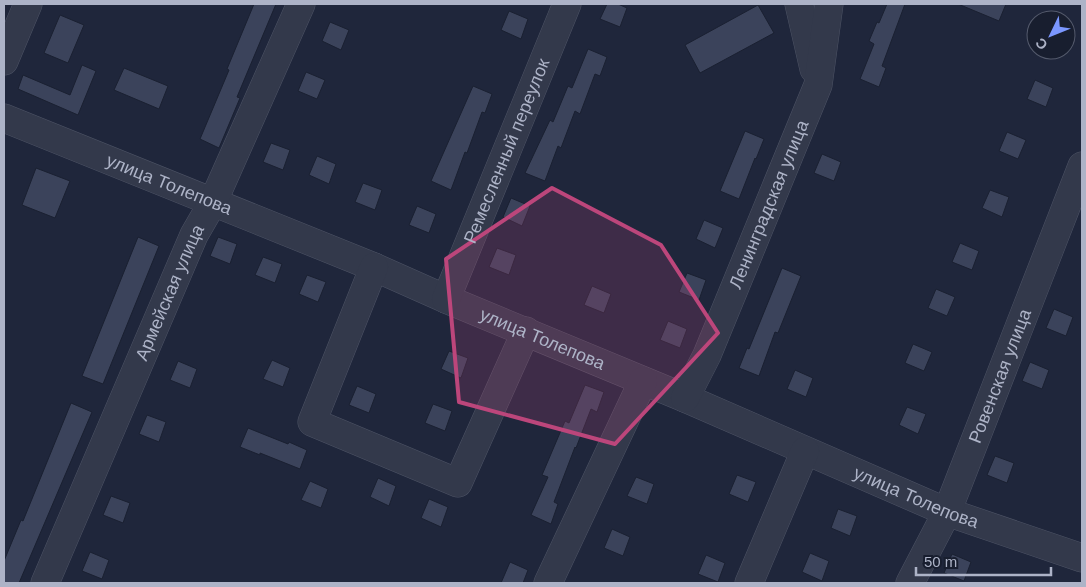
<svg xmlns="http://www.w3.org/2000/svg" width="1086" height="587" font-family="Helvetica,sans-serif">
<rect width="100%" height="100%" fill="#1f263b"/>
<g fill="#3b435b" stroke="#1a2031">
<path d="M254,4H276L237,97L240,98L219,148L200,139L229,70L227,69Z"/>
<path d="M607,4H618L627,8L620,27L600,19Z"/>
<path d="M887,4H905L882,66L886,68L879,87L860,79L874,44L869,41L877,22L879,23Z"/>
<path d="M958,4H1006L999,21Z"/>
<path d="M758,5L774,33L700,73L685,45Z"/>
<path d="M509,11L528,19L521,39L501,30Z"/>
<path d="M60,15L84,25L68,63L44,53Z"/>
<path d="M330,22L349,30L341,50L322,41Z"/>
<path d="M588,49L607,57L600,76L595,74L580,114L575,111L561,148L558,146L545,181L525,173L550,120L553,122L568,86L572,88Z"/>
<path d="M82,65L96,71L78,115L18,89L23,75L70,95Z"/>
<path d="M124,68L168,86L159,109L114,90Z"/>
<path d="M306,72L325,80L317,99L298,91Z"/>
<path d="M1035,80L1053,88L1046,107L1027,99Z"/>
<path d="M473,86L492,94L485,113L482,112L467,153L465,152L451,190L431,181Z"/>
<path d="M745,131L764,139L756,159L755,158L739,199L720,191Z"/>
<path d="M1007,132L1026,140L1018,159L999,151Z"/>
<path d="M271,143L290,150L283,170L263,162Z"/>
<path d="M822,154L841,162L834,181L814,173Z"/>
<path d="M317,156L336,164L329,184L309,175Z"/>
<path d="M36,168L70,181L55,218L22,205Z"/>
<path d="M363,183L382,190L375,210L355,202Z"/>
<path d="M990,190L1009,197L1002,217L982,208Z"/>
<path d="M511,198L530,206L522,226L503,217Z"/>
<path d="M417,206L436,214L429,233L409,225Z"/>
<path d="M704,220L723,228L715,248L696,239Z"/>
<path d="M138,237L159,246L103,384L82,376Z"/>
<path d="M218,237L237,244L230,264L210,256Z"/>
<path d="M960,243L979,251L972,270L952,262Z"/>
<path d="M497,248L516,255L509,275L489,267Z"/>
<path d="M263,257L282,264L275,283L255,275Z"/>
<path d="M782,268L801,276L778,333L775,332L759,376L739,368L747,348L749,349Z"/>
<path d="M687,273L706,280L699,300L679,292Z"/>
<path d="M307,275L326,282L318,302L299,294Z"/>
<path d="M592,286L611,294L604,313L584,305Z"/>
<path d="M936,289L955,297L947,316L928,308Z"/>
<path d="M1054,309L1073,317L1066,336L1046,328Z"/>
<path d="M668,321L687,329L680,348L660,340Z"/>
<path d="M913,344L932,352L924,371L905,363Z"/>
<path d="M449,351L468,358L461,378L441,369Z"/>
<path d="M272,360L290,368L283,387L263,379Z"/>
<path d="M178,361L197,369L190,388L170,380Z"/>
<path d="M1030,362L1049,370L1042,389L1022,381Z"/>
<path d="M795,370L813,378L806,397L787,389Z"/>
<path d="M585,385L604,392L597,412L591,409L576,448L575,447L554,502L558,504L551,524L531,515L548,477L542,475L565,421L569,423Z"/>
<path d="M357,386L376,394L369,413L349,405Z"/>
<path d="M71,403L92,412L19,583H4V561L21,520L23,521Z"/>
<path d="M433,404L452,411L445,431L425,423Z"/>
<path d="M907,407L926,414L918,434L899,425Z"/>
<path d="M147,415L166,422L159,442L139,434Z"/>
<path d="M248,428L288,444L289,442L307,450L300,469L260,453V455L240,447Z"/>
<path d="M995,456L1014,463L1007,483L987,475Z"/>
<path d="M737,475L756,482L748,502L729,494Z"/>
<path d="M636,477L654,484L647,504L627,496Z"/>
<path d="M378,478L396,486L389,506L370,497Z"/>
<path d="M310,481L328,489L321,508L301,500Z"/>
<path d="M111,496L130,503L123,523L103,515Z"/>
<path d="M429,499L448,507L441,527L421,518Z"/>
<path d="M838,509L857,516L850,536L831,528Z"/>
<path d="M612,529L630,537L623,556L604,548Z"/>
<path d="M90,552L109,560L102,579L82,571Z"/>
<path d="M810,553L829,561L822,581L802,572Z"/>
<path d="M952,554L971,562L964,581L944,573Z"/>
<path d="M706,555L725,563L718,582L698,574Z"/>
<path d="M510,562L528,570L523,583H501Z"/>
</g>
<g fill="none" stroke-linecap="round" stroke-linejoin="round">
<g stroke="#4d5365" stroke-width="29">
<g id="minor">
<path d="M799,4L814,69"/>
<path d="M4,61L28,4"/>
<path id="s1" d="M4,118L374,267L446,299L685,398L947,512L1082,558"/>
<path d="M374,267L312,422L458,483L526,331"/>
<path id="s2" d="M446,299L567,4"/>
<path id="s3" d="M685,398L707,355L818,85L829,4"/>
<path id="s4" d="M45,583L194,235L213,202L301,4"/>
<path d="M548,583L643,381"/>
<path d="M749,583L805,451"/>
<path id="s5" d="M910,583L947,512L1082,166"/>
</g>
</g>
<use href="#minor" stroke="#33394b" stroke-width="28"/>
</g>
<path fill="#bc467b" fill-opacity="0.2" stroke="#bc467b" stroke-width="4" stroke-linejoin="round" d="M552,188L661,245L718,333L615,444L459,402L446,259Z"/>
<g text-anchor="middle" dominant-baseline="central" stroke-width="4" stroke-linejoin="round" paint-order="stroke">
<g font-size="18" fill="#adb3c7" stroke="#181e2f">
<text stroke="none"><textPath href="#s2" startOffset="160">Ремесленный переулок</textPath></text>
<text stroke="none"><textPath href="#s1" startOffset="178">улица Толепова</textPath></text>
<text stroke="none"><textPath href="#s3" startOffset="211">Ленинградская улица</textPath></text>
<text stroke="none"><textPath href="#s4" startOffset="316">Армейская улица</textPath></text>
<text stroke="none"><textPath href="#s1" startOffset="582">улица Толепова</textPath></text>
<text stroke="none"><textPath href="#s5" startOffset="226">Ровенская улица</textPath></text>
<text stroke="none"><textPath href="#s1" startOffset="988">улица Толепова</textPath></text>
</g>
</g>
<rect width="1086" height="587" fill="none" stroke="#adb3c7" stroke-width="10"/>
<g transform="translate(1051 35) rotate(227)"><circle r="24" fill="#181e2f" stroke="#545a6c"/>
<path d="M0-4L9 19L0 12L-9 19Z" fill="#7b97ff"/>
<text y="-8" font-size="14" font-weight="bold" text-anchor="middle" fill="#adb3c7">С</text>
</g>
<path d="M916 567v8h135v-8" fill="none" stroke="#adb3c7" stroke-width="2.5"/>
<text x="924" y="567" font-size="15" fill="#adb3c7" stroke="#181e2f" stroke-width="4" paint-order="stroke">50 m</text>
</svg>
